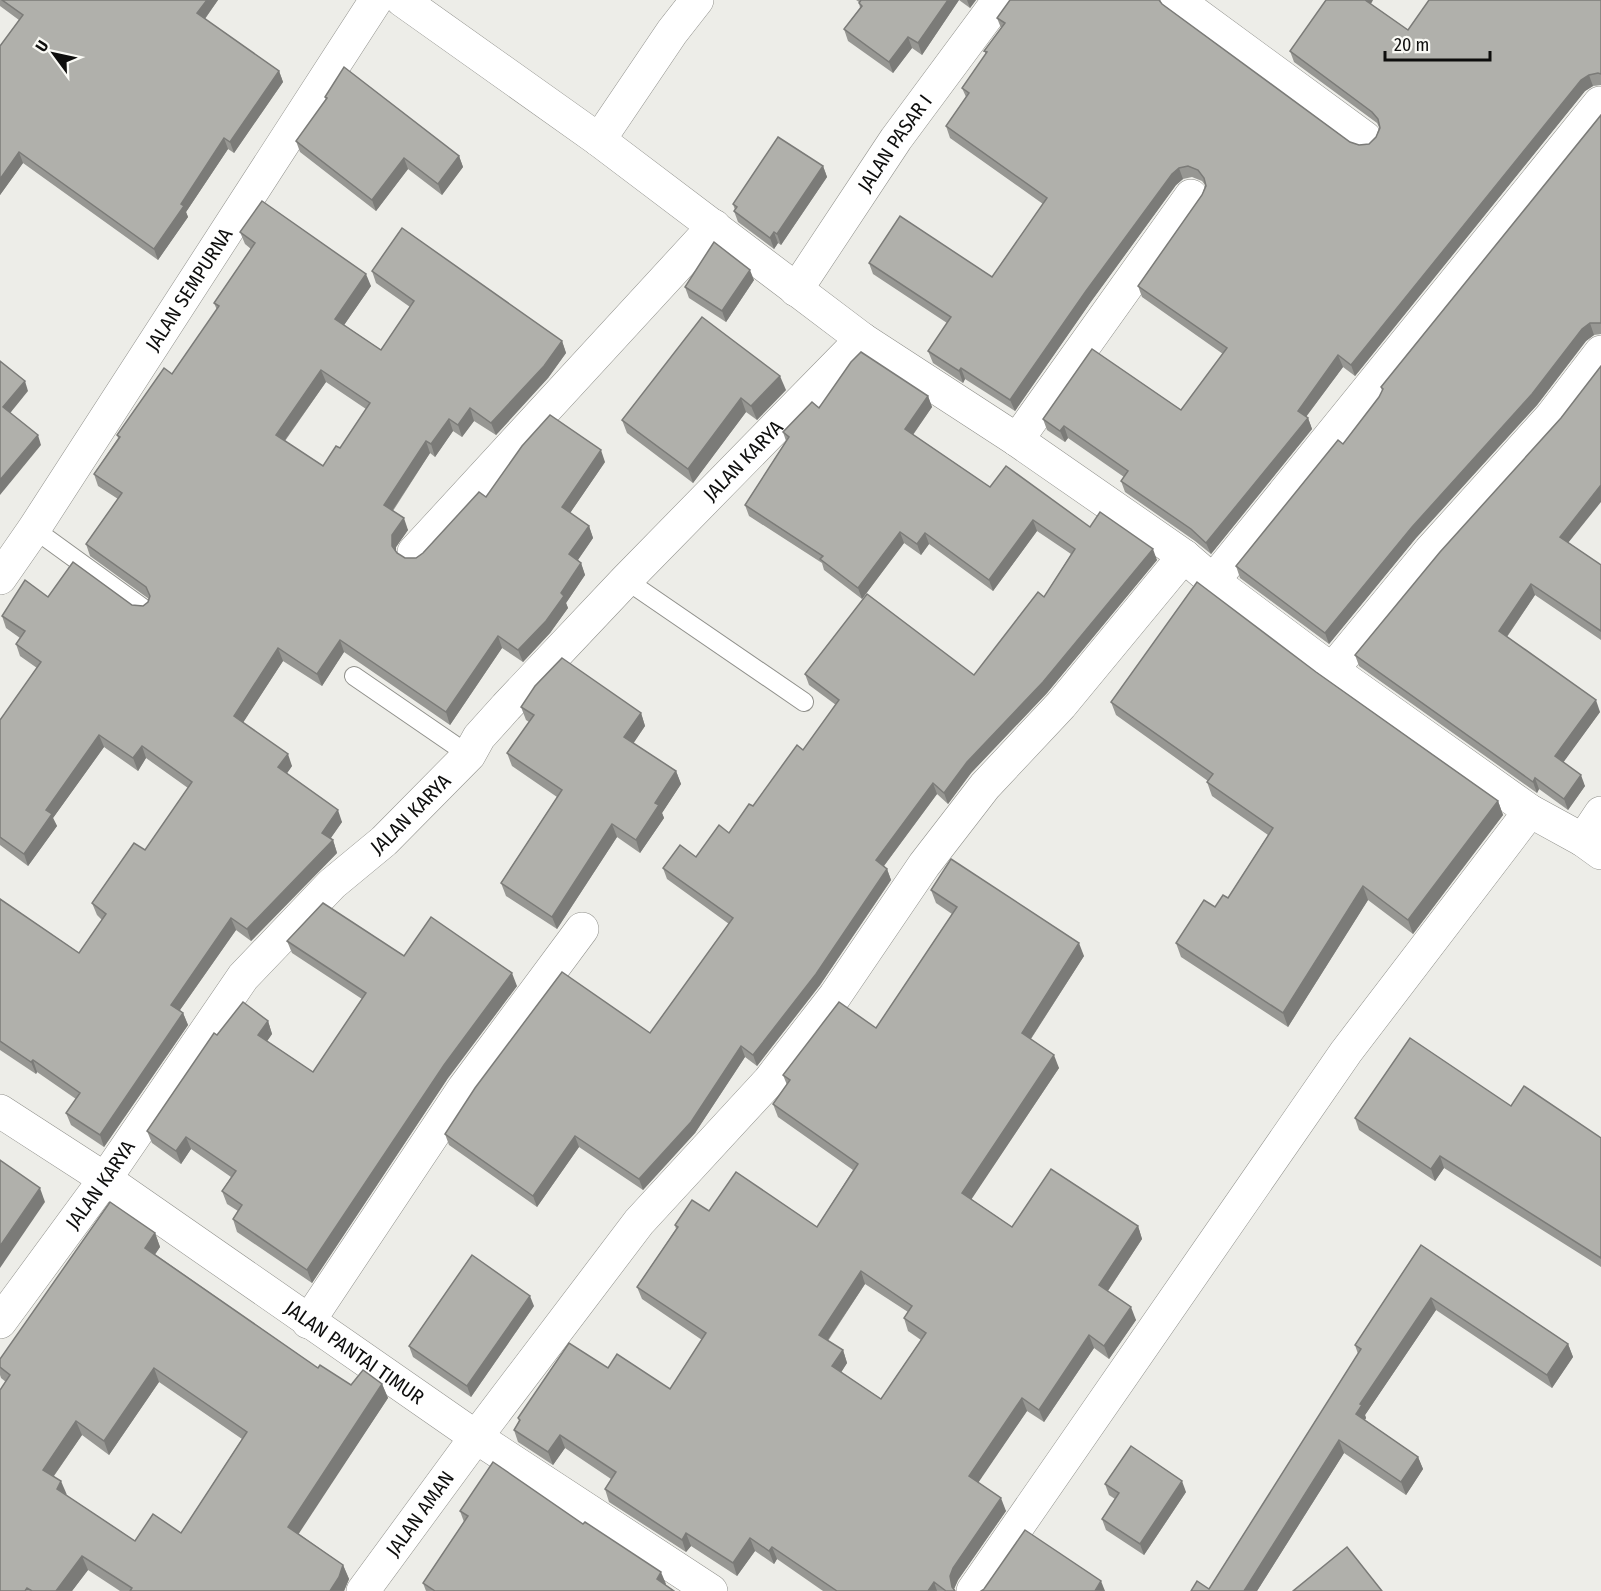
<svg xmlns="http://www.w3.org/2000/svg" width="1601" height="1591" font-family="'Fira Sans Condensed',sans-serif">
<rect width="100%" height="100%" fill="#edede8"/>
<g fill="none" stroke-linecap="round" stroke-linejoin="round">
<g stroke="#91918c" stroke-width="20">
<g id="lane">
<path d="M34,529L143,608"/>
<path d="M626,580L804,702"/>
<path d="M354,676L469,755"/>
</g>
</g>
<g stroke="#91918c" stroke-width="34">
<g id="street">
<path d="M402,0L599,140L862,339L1017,440L1184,556L1213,581L1332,670L1530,811L1583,840L1601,853"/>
<path d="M1177,0L1365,138"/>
<path d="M599,140L672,32L697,0"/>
<path id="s1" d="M796,290L896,139L999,0"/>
<path d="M1017,440L1191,196"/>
<path d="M414,552L714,226"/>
<path id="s2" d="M0,578L34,529L376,0"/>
<path d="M1213,581L1600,103"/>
<path d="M1332,670L1430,551L1551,417L1601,352"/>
<path d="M1583,840L1601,813"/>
<path id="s3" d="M0,1111L105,1179L476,1437L711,1591"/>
<path id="s4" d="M0,1322L105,1179L243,977L332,884L384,841L469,755L479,737L506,707L626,580L862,339"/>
<path d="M308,1322L464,1088L582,929"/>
<path id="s5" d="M363,1591L476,1437L639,1222L769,1081L835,996L924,865L985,786L1061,705L1184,556"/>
<path d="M973,1591L1346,1052L1530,811"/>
</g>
</g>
<use href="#lane" stroke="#fff" stroke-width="18"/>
<use href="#street" stroke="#fff" stroke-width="33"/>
</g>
<g fill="#979793" fill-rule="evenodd">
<path d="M0,0H218L205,19L279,71L283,82L234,153L228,149L186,212L188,217L158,260L23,163L0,195V46L19,20L0,6Z"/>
<path d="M856,0H976L970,8L959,0L922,55L912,48L893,73L848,41L844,29L860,8L859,2Z"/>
<path d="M1373,0L1371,4L1408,30L1601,0V85L1593,86L1585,91L1355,376L1343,367L1306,417L1308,418L1312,429L1211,554L1195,541L1125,492L1121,481L1124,477L1068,438L1065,442L1047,430L1043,419L1181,410L1223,354L1142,297L1138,286L1202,195L1205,185L1202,181L1192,177L1183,179L1176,185L1090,303L1015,411L965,379L963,383L933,363L928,351L947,323L873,274L869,263L992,277L1043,204L950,138L946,126L966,97L962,88L986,54L984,51L1001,28L997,18L1162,4L1350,142L1359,145L1369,144L1376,137L1379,127L1377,123L1294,62L1290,51Z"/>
<path d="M325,97L459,156L463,167L442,195L408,169L376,211L300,152L296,141L326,100Z"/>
<path d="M1601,115V334L1594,335L1586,341L1537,405L1416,538L1329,644L1240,578L1236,566L1343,444L1379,397L1382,391L1381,387Z"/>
<path d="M823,166L827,177L781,245L778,243L774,249L738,222L734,211L735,210L733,204Z"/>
<path d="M240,232L371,286L344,325L381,350L410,307L376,283L372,271L562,341L566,353L548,378L496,435L474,421L462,437L453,431L435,457L430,453L393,511L408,530L396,547V553L405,558H416L423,553L486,497L605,462L570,513L589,526L593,538L578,560L581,563L585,575L566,603L568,608L550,633L523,662L502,648L450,725L344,652L322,686L283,661L243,722L292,766L287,773L342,822L330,839L333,840L337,853L251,941L236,930L180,1010L183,1013L188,1025L104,1147L71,1125L66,1113L76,1099L37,1072L36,1074L0,1050V899L79,953L102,920L97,915L92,903L145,850L188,788L146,758L138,771L104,747L53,818L57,826L28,866L0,845V720L37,668L20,656L16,644L20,638L6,628L2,616L48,597L143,606L148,602L149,599L90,556L86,544L118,499L98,486L94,474L118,438L117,435L172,374L217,310L214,303L251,249L245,244ZM326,382L366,409L340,448L323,466L285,441Z"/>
<path d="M754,280L726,322L689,298L685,287Z"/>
<path d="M786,390L757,420L746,412L693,483L627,433L622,420Z"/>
<path d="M928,396L932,407L913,435L990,487L1090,527L1157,560L1047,693L971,773L948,804L937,794L884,866L887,869L891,880L820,985L757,1066L745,1057L695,1133L643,1190L579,1147L537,1207L449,1145L445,1134L650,1033L729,924L667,879L663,868L696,857L729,833L803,750L836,705L809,685L805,674L974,675L1044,597L1071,554L1037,531L993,591L929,544L921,555L904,543L862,599L824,570L822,563L749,516L745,505L786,441L783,432L819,408Z"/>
<path d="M1561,418L1568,543L1601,565V640L1535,595L1507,637L1600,712L1563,762L1585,786L1568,810L1539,789L1537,793L1359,666L1355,655Z"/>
<path d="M1316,672L1498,801L1503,815L1413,934L1368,900L1288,1027L1181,957L1176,943L1215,907L1228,898L1268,835L1212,796L1207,782L1208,781L1116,715L1111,702Z"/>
<path d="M521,707L641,713L645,726L633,743L676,771L681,784L662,813L664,818L640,853L617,837L557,929L506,896L501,883L557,797L512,766L507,753L529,722L526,720Z"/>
<path d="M931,890L1084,956L1031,1039L1059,1068L971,1199L1012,1227L1138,1226L1142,1239L1108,1291L1136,1320L1109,1359L1094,1348L1044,1422L1027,1411L978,1482L1006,1511L958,1580L954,1589L955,1591H823L777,1559L774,1564L755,1551L737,1576L691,1546L686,1552L609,1502L605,1489L611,1479L565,1448L553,1465L518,1442L514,1430L519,1421L518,1418L608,1368L670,1389L702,1340L642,1299L637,1287L676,1229L675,1225L709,1211L817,1227L853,1170L778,1117L773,1104L787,1085L783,1075L876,1028L952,914L936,903ZM865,1284L908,1312L904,1318L908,1331L921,1340L881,1399L841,1372L847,1363L843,1350L828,1341Z"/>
<path d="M287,941L404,956L517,986L448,1078L312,1283L237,1232L233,1219L238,1211L227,1204L222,1191L231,1177L191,1149L181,1164L152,1143L147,1131L217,1035L268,1021L272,1034L267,1041L313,1072L362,999L292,953Z"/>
<path d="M1511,1106L1601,1138V1267L1444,1168L1435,1181L1359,1130L1355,1118Z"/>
<path d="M155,1233L160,1247L155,1254L318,1368L351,1385L382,1384L388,1398L298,1533L343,1565L349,1579L344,1591H120L88,1570L72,1591H0L6,1382L1,1378L0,1375V1359ZM159,1382L242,1439L181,1533L135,1541L66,1495L54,1476L82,1435L109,1455Z"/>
<path d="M1421,1245L1568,1344L1573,1357L1552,1388L1436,1310L1365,1415L1366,1418L1365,1420L1418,1457L1423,1469L1406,1495L1344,1453L1257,1591H1191L1209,1589L1358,1354L1355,1345Z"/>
<path d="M534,1306L471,1397L413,1357L409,1346Z"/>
<path d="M1105,1484L1186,1492L1144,1555L1106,1530L1102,1519L1115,1499L1109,1495Z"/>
<path d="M460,1511L666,1584L665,1585L674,1591H426L423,1583L464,1522Z"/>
</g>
<g fill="#7b7b78">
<path d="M207,0H218L201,24L197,13Z"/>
<path d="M948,0H959L922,55L918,43Z"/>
<path d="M967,0H976L970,8Z"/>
<path d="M1363,0H1373L1367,9Z"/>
<path d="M908,37L912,48L893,73L889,62Z"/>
<path d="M279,71L283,82L234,153L230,142Z"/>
<path d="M1589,75L1593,86L1585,91L1355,376L1351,365L1581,80Z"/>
<path d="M224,138L228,149L186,212L188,217L158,260L154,249L181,204Z"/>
<path d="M19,152L23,163L0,195V179Z"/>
<path d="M459,156L463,167L442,195L438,184Z"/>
<path d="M404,158L408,169L376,211L372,200Z"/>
<path d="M823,166L827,177L781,245L777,234Z"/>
<path d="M1179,168L1183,179L1176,185L1090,303L1015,411L1010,400L1086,291L1172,174Z"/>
<path d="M774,232L778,243L774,249L770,238Z"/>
<path d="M750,270L754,280L726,322L722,311Z"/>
<path d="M366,274L371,286L340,331L335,319Z"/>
<path d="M1590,323L1594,335L1586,341L1537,405L1416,538L1329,644L1325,633L1412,527L1582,329Z"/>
<path d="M562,341L566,353L548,378L496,435L491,423Z"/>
<path d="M1338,355L1343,367L1302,422L1298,411Z"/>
<path d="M961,368L965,379L963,383L959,371Z"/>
<path d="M321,370L326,382L280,447L276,435Z"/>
<path d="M780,376L786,390L757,420L751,406Z"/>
<path d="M25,381L28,391L7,417L3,407Z"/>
<path d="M928,396L932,407L909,440L905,429Z"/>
<path d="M741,398L746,412L693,483L688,469Z"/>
<path d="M470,408L474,421L462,437L458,425Z"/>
<path d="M1308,418L1312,429L1211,554L1206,543Z"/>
<path d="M449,419L453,431L435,457L431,444Z"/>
<path d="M1064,426L1068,438L1065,442L1060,431Z"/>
<path d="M38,435L41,445L0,495V480Z"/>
<path d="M426,441L430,453L388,517L384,505Z"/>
<path d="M601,450L605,462L566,519L562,507Z"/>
<path d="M1601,485V502L1564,548L1560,537Z"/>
<path d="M404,518L408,530L396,547V558L392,546V535Z"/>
<path d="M1033,520L1037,531L993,591L989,580Z"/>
<path d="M589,526L593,538L573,567L569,554Z"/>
<path d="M900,532L904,543L862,599L858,588Z"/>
<path d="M925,533L929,544L921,555L917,544Z"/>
<path d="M1153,549L1157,560L1047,693L971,773L948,804L944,793L967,762Z"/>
<path d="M581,563L585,575L566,603L568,608L550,633L523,662L518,650L561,593Z"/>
<path d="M1531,584L1535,595L1503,642L1499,631Z"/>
<path d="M498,636L502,648L450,725L446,712Z"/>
<path d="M340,640L344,652L322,686L317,674Z"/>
<path d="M278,648L283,661L239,729L234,716Z"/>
<path d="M1596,700L1600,712L1560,767L1555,756Z"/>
<path d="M641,713L645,726L629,750L624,737Z"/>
<path d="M99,735L104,747L53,818L57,826L28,866L24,854L46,810Z"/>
<path d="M142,746L146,758L138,771L133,758Z"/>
<path d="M288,754L292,766L283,779L278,767Z"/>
<path d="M676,771L681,784L662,813L664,818L640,853L636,840L655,803Z"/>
<path d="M1581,775L1585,786L1568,810L1564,799Z"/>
<path d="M1535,778L1539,789L1537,793L1533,782Z"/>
<path d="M933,783L937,794L880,871L876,860Z"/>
<path d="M1498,801L1503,815L1413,934L1408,920Z"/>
<path d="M338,810L342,822L326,845L322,833Z"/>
<path d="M612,824L617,837L557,929L552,917Z"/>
<path d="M333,840L337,853L251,941L247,929Z"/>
<path d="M887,869L891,880L820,985L757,1066L753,1055Z"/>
<path d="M1363,886L1368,900L1288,1027L1283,1013Z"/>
<path d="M231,918L236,930L175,1017L171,1005Z"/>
<path d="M1079,943L1084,956L1026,1046L1022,1033Z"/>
<path d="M512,973L517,986L448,1078L312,1283L307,1270L444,1065Z"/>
<path d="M183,1013L188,1025L104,1147L100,1135Z"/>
<path d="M268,1021L272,1034L263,1047L258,1035Z"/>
<path d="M741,1046L745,1057L695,1133L643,1190L639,1179Z"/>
<path d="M1054,1055L1059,1068L967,1206L962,1193Z"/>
<path d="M33,1060L37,1072L36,1074L31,1062Z"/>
<path d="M575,1136L579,1147L537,1207L533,1196Z"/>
<path d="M186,1137L191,1149L181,1164L176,1151Z"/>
<path d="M1440,1156L1444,1168L1435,1181L1431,1169Z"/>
<path d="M40,1188L45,1202L0,1268V1246Z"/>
<path d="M1138,1226L1142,1239L1103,1298L1099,1285Z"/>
<path d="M155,1233L160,1247L150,1262L145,1248Z"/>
<path d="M861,1271L865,1284L823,1347L819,1335Z"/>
<path d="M530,1296L534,1306L471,1397L467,1386Z"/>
<path d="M1431,1298L1436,1310L1365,1415L1366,1418L1361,1426L1356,1414L1360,1404Z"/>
<path d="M1131,1307L1136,1320L1109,1359L1104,1346Z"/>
<path d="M1089,1335L1094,1348L1044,1422L1039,1410Z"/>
<path d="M1568,1344L1573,1357L1552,1388L1547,1375Z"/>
<path d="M843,1350L847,1363L837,1379L832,1366Z"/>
<path d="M154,1368L159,1382L109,1455L104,1441Z"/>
<path d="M382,1384L388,1398L294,1541L288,1527Z"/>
<path d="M1022,1398L1027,1411L974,1489L969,1476Z"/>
<path d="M76,1421L82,1435L48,1484L43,1470Z"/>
<path d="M560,1435L565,1448L553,1465L548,1452Z"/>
<path d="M1339,1440L1344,1453L1257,1591H1244Z"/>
<path d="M1418,1457L1423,1469L1406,1495L1401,1482Z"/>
<path d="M61,1481L67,1495L57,1489Z"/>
<path d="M1182,1481L1186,1492L1144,1555L1140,1544Z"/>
<path d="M1001,1498L1006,1511L958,1580L954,1589L955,1591L952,1587L950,1576L953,1568Z"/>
<path d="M686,1533L691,1546L686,1552L682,1540Z"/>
<path d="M750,1538L755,1551L737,1576L733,1563Z"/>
<path d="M772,1547L777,1559L774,1564L769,1551Z"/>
<path d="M82,1556L88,1570L72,1591H56Z"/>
<path d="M343,1565L349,1579L344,1591H330Z"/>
<path d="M661,1572L666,1584L661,1591L657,1579Z"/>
<path d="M1101,1581L1105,1591H1095Z"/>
<path d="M934,1582L937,1591H928Z"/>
</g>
<g fill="#b0b0ab" stroke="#7b7b78" stroke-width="1.5" fill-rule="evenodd">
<path d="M2,0H207L197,13L279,71L230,142L224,138L181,204L184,206L154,249L19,152L0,179V46L23,15Z"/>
<path d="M861,0H948L918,43L908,37L889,62L844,29L862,6L859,3Z"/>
<path d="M1010,0H1159L1162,4L1350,142L1359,145L1369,144L1376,137L1380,128L1378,119L1372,112L1290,51L1326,0H1365L1408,30L1429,0H1601V74L1598,73L1589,75L1581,80L1351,365L1338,355L1298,411L1308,418L1206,543L1191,529L1121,481L1128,471L1064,426L1060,431L1043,419L1092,349L1181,410L1227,348L1138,286L1202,195L1206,186L1204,178L1198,170L1188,166L1179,168L1172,174L1086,291L1010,400L961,368L959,371L928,351L951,317L869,263L900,216L992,277L1047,198L946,126L969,93L962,88L987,52L984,51L1005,23L997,18Z"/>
<path d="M344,67L459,156L438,184L404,158L372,200L296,141L327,98L325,97Z"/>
<path d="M1601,115V323H1590L1582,329L1532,394L1412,527L1325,633L1236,566L1338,440L1343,444L1379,397L1383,389L1381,387Z"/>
<path d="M778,137L823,166L777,234L774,232L770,238L734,211L737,207L733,204Z"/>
<path d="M262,201L366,274L335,319L381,350L414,301L372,271L402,228L562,341L544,366L491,423L470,408L458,425L449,419L431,444L426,441L384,505L404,518L392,535V546L397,553L405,558H416L423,553L479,492L486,497L522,446L550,415L601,450L562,507L589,526L569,554L581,563L561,593L564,596L546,621L518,650L498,636L446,712L340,640L317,674L278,648L234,716L288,754L278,767L338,810L322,833L333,840L247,929L231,918L171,1005L183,1013L100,1135L66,1113L80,1093L33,1060L31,1062L0,1041V899L79,953L106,914L92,903L134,843L145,850L192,782L142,746L133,758L99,735L46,810L52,814L24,854L0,837V720L41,662L16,644L25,631L2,616L25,580L48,597L73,562L132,605L143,606L148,602L150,596L146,587L86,544L122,493L94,474L120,437L117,435L164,368L172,374L219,306L214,303L255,243L240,232ZM321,370L370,403L340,448L336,446L323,466L276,435Z"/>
<path d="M714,242L750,270L722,311L685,287Z"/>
<path d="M702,317L780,376L751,406L741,398L688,469L622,420Z"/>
<path d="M861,352L928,396L905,429L990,487L1006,466L1090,527L1100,512L1153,549L1043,682L967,762L944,793L933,783L876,860L887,869L816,974L753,1055L741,1046L691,1122L639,1179L575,1136L533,1196L445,1134L475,1088L562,972L650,1033L733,918L663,868L680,845L696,857L719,825L729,833L749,804L753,806L797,745L803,750L839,700L805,674L867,594L974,675L1038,592L1044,597L1075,549L1033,520L989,580L925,533L917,544L900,532L858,588L820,559L823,556L745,505L789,437L783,432L812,402L819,408L851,362Z"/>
<path d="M0,361L25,381L3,407L38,435L0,480Z"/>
<path d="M1601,366V485L1560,537L1601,565V631L1531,584L1499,631L1596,700L1555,756L1581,775L1564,799L1535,778L1533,782L1355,655L1440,552L1561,418Z"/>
<path d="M1197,582L1316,672L1498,801L1408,920L1363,886L1283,1013L1176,943L1204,900L1215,907L1223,895L1228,898L1273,828L1207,782L1213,774L1111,702Z"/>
<path d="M562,658L641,713L624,737L676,771L655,803L659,805L636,840L612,824L552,917L501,883L562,790L507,753L534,715L521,707L535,686Z"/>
<path d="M951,859L1079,943L1022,1033L1054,1055L962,1193L1012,1227L1051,1169L1138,1226L1099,1285L1131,1307L1104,1346L1089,1335L1039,1410L1022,1398L969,1476L1001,1498L953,1568L950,1576L952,1587L955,1591H946L934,1582L928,1591H837L772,1547L769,1551L750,1538L733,1563L686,1533L682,1540L605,1489L616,1472L560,1435L548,1452L514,1430L520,1420L518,1418L569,1343L608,1368L617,1354L670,1389L706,1333L637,1287L678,1227L675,1225L692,1200L709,1211L736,1172L817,1227L858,1164L773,1104L790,1080L783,1075L839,1002L876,1028L957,907L931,890ZM861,1271L912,1306L904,1318L926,1333L881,1399L832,1366L843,1350L819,1335Z"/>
<path d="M323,903L404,956L431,917L512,973L444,1065L307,1270L233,1219L242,1205L222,1191L236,1171L186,1137L176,1151L147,1131L214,1033L217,1035L243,1002L268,1021L258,1035L313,1072L366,993L287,941Z"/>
<path d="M1410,1038L1511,1106L1524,1086L1601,1138V1258L1440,1156L1431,1169L1355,1118Z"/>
<path d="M0,1160L40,1188L0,1246Z"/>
<path d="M110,1202L155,1233L145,1248L318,1368L320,1365L351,1385L363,1370L382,1384L288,1527L343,1565L339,1577L330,1591H130L132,1588L82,1556L56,1591H32L27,1588L25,1591H0V1390L10,1375L0,1367V1359ZM154,1368L247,1432L181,1533L153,1514L135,1541L57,1489L61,1481L43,1470L76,1421L104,1441Z"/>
<path d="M1421,1245L1568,1344L1547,1375L1431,1298L1360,1404L1362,1405L1356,1414L1418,1457L1401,1482L1339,1440L1244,1591H1191L1197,1581L1209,1589L1361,1349L1355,1345Z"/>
<path d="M472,1255L530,1296L467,1386L409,1346Z"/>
<path d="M1131,1446L1182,1481L1140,1544L1102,1519L1119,1493L1105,1484Z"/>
<path d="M493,1462L583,1524L585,1522L661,1572L657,1579L674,1591H435L423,1583L468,1516L460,1511Z"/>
<path d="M1025,1530L1101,1581L1095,1591H981L984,1589Z"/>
<path d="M1347,1547L1382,1591H1293Z"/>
</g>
<g text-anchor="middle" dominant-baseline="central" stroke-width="5" stroke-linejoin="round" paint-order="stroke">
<g font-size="20" fill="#0e0e0d" stroke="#fafaf5">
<text stroke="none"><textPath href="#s1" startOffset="177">JALAN PASAR I</textPath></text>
<text stroke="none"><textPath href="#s2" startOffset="345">JALAN SEMPURNA</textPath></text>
<text stroke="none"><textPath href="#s4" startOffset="1142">JALAN KARYA</textPath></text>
<text stroke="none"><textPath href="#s4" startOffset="656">JALAN KARYA</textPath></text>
<text stroke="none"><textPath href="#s4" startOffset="170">JALAN KARYA</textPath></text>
<text stroke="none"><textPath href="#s3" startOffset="429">JALAN PANTAI TIMUR</textPath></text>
<text stroke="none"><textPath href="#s5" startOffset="96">JALAN AMAN</textPath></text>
</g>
</g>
<g transform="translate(54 54) rotate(303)" stroke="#fafaf5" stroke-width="4.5" paint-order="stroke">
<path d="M0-4.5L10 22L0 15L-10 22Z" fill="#0e0e0d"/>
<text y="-9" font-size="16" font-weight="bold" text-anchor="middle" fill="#0e0e0d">U</text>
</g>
<path d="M1385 51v9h105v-9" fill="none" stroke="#0e0e0d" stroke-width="3"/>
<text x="1394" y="51" font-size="18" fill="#0e0e0d" stroke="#fafaf5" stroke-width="4.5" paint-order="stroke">20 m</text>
</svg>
